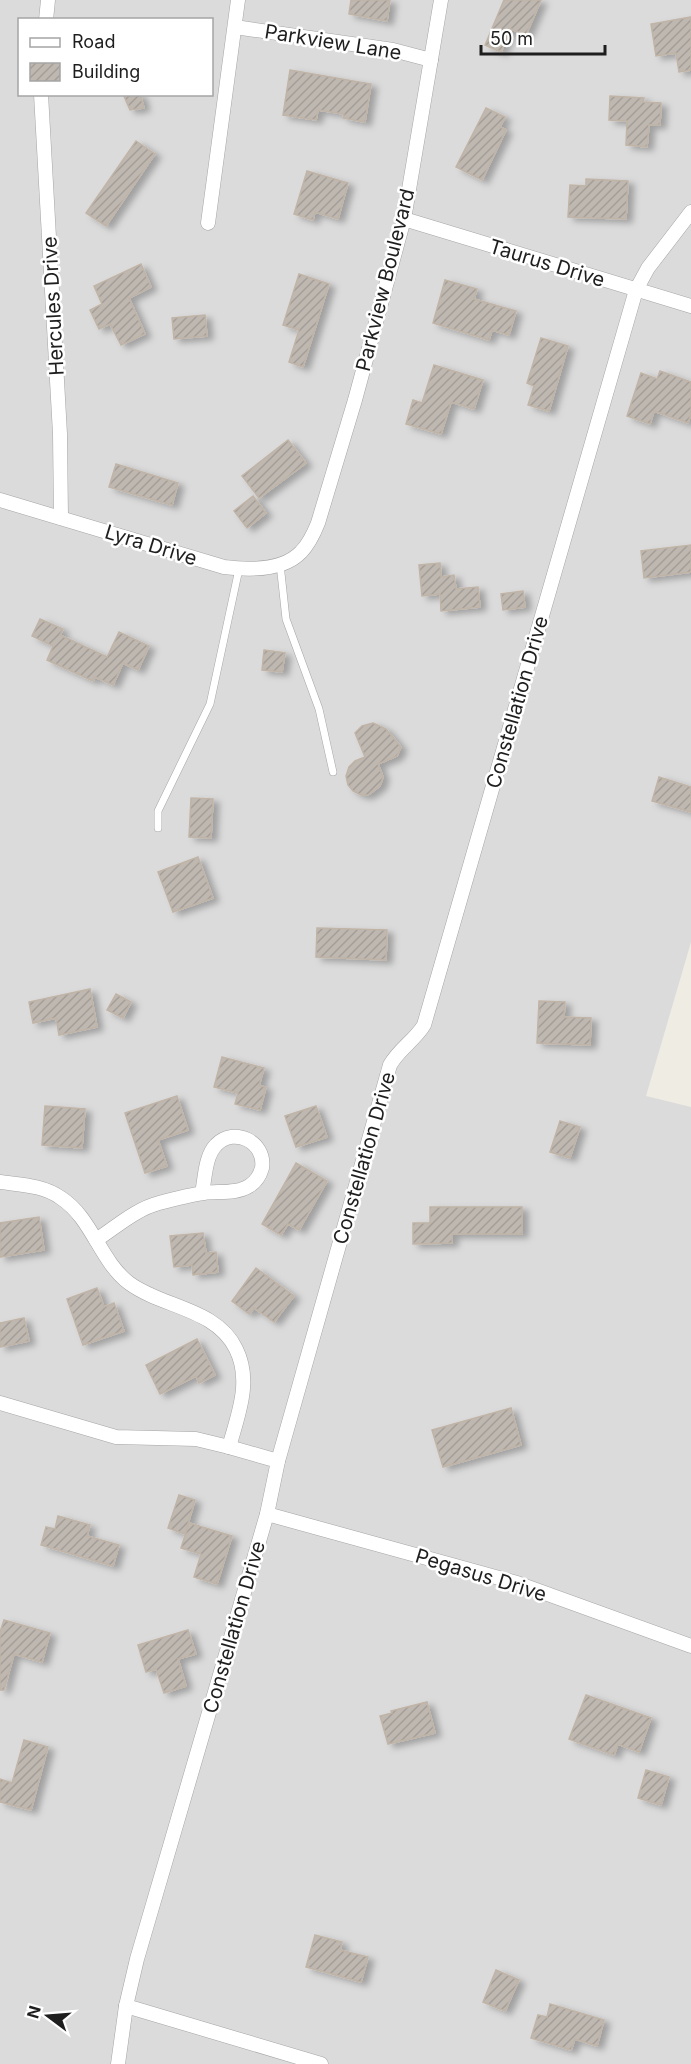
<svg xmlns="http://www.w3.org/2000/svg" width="691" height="2064" font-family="Inter,sans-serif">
<defs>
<pattern id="building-hatch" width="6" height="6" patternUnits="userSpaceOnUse" patternTransform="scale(1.5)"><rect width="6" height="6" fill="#bfb8b1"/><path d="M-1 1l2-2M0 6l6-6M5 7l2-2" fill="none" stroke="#a49e98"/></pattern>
<filter id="shadow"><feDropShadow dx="6" dy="3.5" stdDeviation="3" flood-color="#0004"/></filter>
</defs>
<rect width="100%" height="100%" fill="#efece4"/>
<path fill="#dcdbdb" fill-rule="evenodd" d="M0,0H691V942L646,1096L691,1107V2064H0ZM20,20H212V94H20Z"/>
<g fill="url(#building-hatch)" stroke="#c0b4a7" stroke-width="1.5" filter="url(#shadow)">
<path d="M351,0H390L387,21L349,14Z"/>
<path d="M504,0H541L526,35L511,29L501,52L485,45Z"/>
<path d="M691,17V70L679,72L676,53L656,56L651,24Z"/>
<path d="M290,70L371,84L365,122L343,118L344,114L318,110L316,120L283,115Z"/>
<path d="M123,94H140L144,108L130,110Z"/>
<path d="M610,96L644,98L643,102L661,103L660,125H649L647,147L626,145L627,121L609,120Z"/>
<path d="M486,108L505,117L500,127L506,130L482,180L456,167Z"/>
<path d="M136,141L155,154L106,226L86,213Z"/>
<path d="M307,171L348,183L338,219L315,212L313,220L294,214Z"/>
<path d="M586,179L628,181L626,219L568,217L570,185L586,186Z"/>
<path d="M141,264L151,287L129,298L145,334L121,345L110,324L99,329L90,310L102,304L94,286Z"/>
<path d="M299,274L329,284L303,367L289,362L299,330L283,325Z"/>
<path d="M445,280L477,289L474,299L516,311L509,335L492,330L489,340L433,323Z"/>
<path d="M205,315L207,336L174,339L172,318Z"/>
<path d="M541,338L568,346L549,411L528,405L534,386L527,383Z"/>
<path d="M434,365L483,380L474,409L451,402L441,434L406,424L413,400L422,403Z"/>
<path d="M660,371L691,382V414L688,423L654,411L650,424L627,416L641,373L657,379Z"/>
<path d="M288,440L306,463L259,498L242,476Z"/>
<path d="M116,464L178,483L172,505L109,487Z"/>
<path d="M253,496L266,513L247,528L234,511Z"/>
<path d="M691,545V572L644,578L641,551Z"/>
<path d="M440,563L441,577L454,575L456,589L478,587L480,607L441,611L440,594L422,596L419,565Z"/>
<path d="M523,591L525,607L503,610L501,594Z"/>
<path d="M40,619L63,629L60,635L107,657L119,632L149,646L138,670L123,663L113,685L95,677L93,681L47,660L53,646L32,636Z"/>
<path d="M264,650L285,653L282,672L262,670Z"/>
<path d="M373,723L386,729L401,747L397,756L378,764L383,777L380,786L368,795H361L353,791L348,785L346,776L349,767L355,761L365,757L355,733L362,726Z"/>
<path d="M659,777L691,787V812L652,801Z"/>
<path d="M191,798L213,799L211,838L189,837Z"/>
<path d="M198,857L213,898L173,912L158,872Z"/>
<path d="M317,928L387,930L386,960L316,957Z"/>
<path d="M90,989L97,1027L59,1035L56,1018L33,1023L29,1002Z"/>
<path d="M116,994L131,1002L123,1018L107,1010Z"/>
<path d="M539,1001L565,1002L564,1017L591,1018L590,1045L537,1043Z"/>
<path d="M222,1057L264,1068L259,1086L266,1087L260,1110L235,1104L238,1093L214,1087Z"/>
<path d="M177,1096L188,1130L158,1140L167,1166L145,1173L125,1113Z"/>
<path d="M45,1106L85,1109L82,1148L42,1145Z"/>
<path d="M316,1106L327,1137L296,1147L285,1116Z"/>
<path d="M560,1121L580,1127L570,1158L550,1152Z"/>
<path d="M296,1163L327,1181L299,1230L288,1224L281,1235L262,1224Z"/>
<path d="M430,1207H522V1234H452V1243L413,1244V1223H430Z"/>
<path d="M39,1217L44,1250L0,1257V1223Z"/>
<path d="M203,1233L206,1253L216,1252L218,1272L193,1275L192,1265L174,1267L170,1236Z"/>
<path d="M256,1268L294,1296L274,1322L254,1308L249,1314L232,1301Z"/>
<path d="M97,1288L104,1307L114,1303L124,1331L83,1345L67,1299Z"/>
<path d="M24,1318L29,1341L0,1347V1323Z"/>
<path d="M197,1339L215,1375L199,1383L196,1376L160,1394L146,1365Z"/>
<path d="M511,1408L521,1445L443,1467L432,1430Z"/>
<path d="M179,1495L195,1500L185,1534L168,1528Z"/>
<path d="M58,1516L90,1525L87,1536L119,1545L113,1566L41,1545L46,1527L55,1529Z"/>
<path d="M189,1523L232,1536L217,1584L194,1577L201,1554L181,1548Z"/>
<path d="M4,1620L50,1633L42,1662L14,1654L4,1690H0V1632Z"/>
<path d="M188,1630L196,1654L178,1659L186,1686L164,1693L156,1669L146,1672L138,1645Z"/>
<path d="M586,1695L651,1718L639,1752L618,1744L614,1755L569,1739Z"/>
<path d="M427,1702L435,1733L388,1744L380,1716L392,1713L391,1711Z"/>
<path d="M24,1740L48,1747L31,1810L0,1802V1779L12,1783Z"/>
<path d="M646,1770L669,1777L661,1805L638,1798Z"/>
<path d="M315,1935L342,1942L340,1950L368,1957L361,1982L306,1967Z"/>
<path d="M496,1970L519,1980L505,2011L483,2002Z"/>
<path d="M550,2004L604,2020L597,2046L575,2039L571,2050L531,2038L538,2015L547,2017Z"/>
</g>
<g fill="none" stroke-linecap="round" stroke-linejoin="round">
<g stroke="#a5a5a5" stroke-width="8">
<g id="service">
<path d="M280,564L286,619L319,709L333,772"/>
<path d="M158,828V811L210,704L239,569"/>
</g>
</g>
<g stroke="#a5a5a5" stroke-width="15">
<g id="minor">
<path d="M46,20L48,0"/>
<path d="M235,27L393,50L431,60"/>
<path d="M41,94L60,434L61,518"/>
<path d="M404,219L691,306"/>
<path d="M208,223L238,0"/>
<path d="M0,500L224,567C248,570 283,571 301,552C309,544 314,533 318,523L355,400L404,219L441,0"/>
<path d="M0,1182C21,1185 43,1185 61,1198C92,1218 100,1261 129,1283C163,1308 216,1308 236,1349C252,1381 238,1415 229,1447"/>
<path d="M96,1240C116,1227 136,1209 159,1203C174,1199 189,1195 204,1193C218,1191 237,1194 249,1186C256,1182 260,1175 262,1168C266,1142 234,1126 216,1145C205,1156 205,1179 202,1193"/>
<path d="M0,1403L116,1437L196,1439L229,1447L278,1461"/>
<path d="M267,1514L517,1583L691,1646"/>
<path d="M126,2006L321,2064"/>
<path d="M118,2064L126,2006L137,1959L267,1514L278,1461L390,1065C399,1049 415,1040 424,1025L636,290L648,268L691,212"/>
</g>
</g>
<use href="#service" stroke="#fff" stroke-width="7"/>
<use href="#minor" stroke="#fff" stroke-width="14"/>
</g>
<g text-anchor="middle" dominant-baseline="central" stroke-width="5" stroke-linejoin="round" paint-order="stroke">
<g font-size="20" fill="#1e1e1e" stroke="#fff">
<text transform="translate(333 42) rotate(9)">Parkview Lane</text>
<text transform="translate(547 263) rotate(17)">Taurus Drive</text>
<text transform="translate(385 280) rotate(-76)">Parkview Boulevard</text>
<text transform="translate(53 306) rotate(-93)">Hercules Drive</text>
<text transform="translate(151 545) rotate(17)">Lyra Drive</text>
<text transform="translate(517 702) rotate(-74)">Constellation Drive</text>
<text transform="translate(364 1158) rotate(-74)">Constellation Drive</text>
<text transform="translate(481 1575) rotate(17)">Pegasus Drive</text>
<text transform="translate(234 1627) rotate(-74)">Constellation Drive</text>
</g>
</g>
<rect x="18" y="18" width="195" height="78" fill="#ffffff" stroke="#a5a5a5" stroke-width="1.5"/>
<rect x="30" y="38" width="30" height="9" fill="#ffffff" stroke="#a5a5a5" stroke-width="1.5"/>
<text x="72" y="48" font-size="18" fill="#1e1e1e">Road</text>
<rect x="30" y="63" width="30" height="18" fill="url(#building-hatch)" stroke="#a5a5a5" stroke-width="1.5"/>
<text x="72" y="78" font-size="18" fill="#1e1e1e">Building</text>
<g transform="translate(48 2016) rotate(286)" stroke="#ffffff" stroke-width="4.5" paint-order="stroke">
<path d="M0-4.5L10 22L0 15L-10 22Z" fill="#1e1e1e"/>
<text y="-9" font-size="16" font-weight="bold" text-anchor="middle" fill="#1e1e1e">N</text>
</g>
<path d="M481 45v9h124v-9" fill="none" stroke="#1e1e1e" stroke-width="3"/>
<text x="490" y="45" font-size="18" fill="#1e1e1e" stroke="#ffffff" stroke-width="4.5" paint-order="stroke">50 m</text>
</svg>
